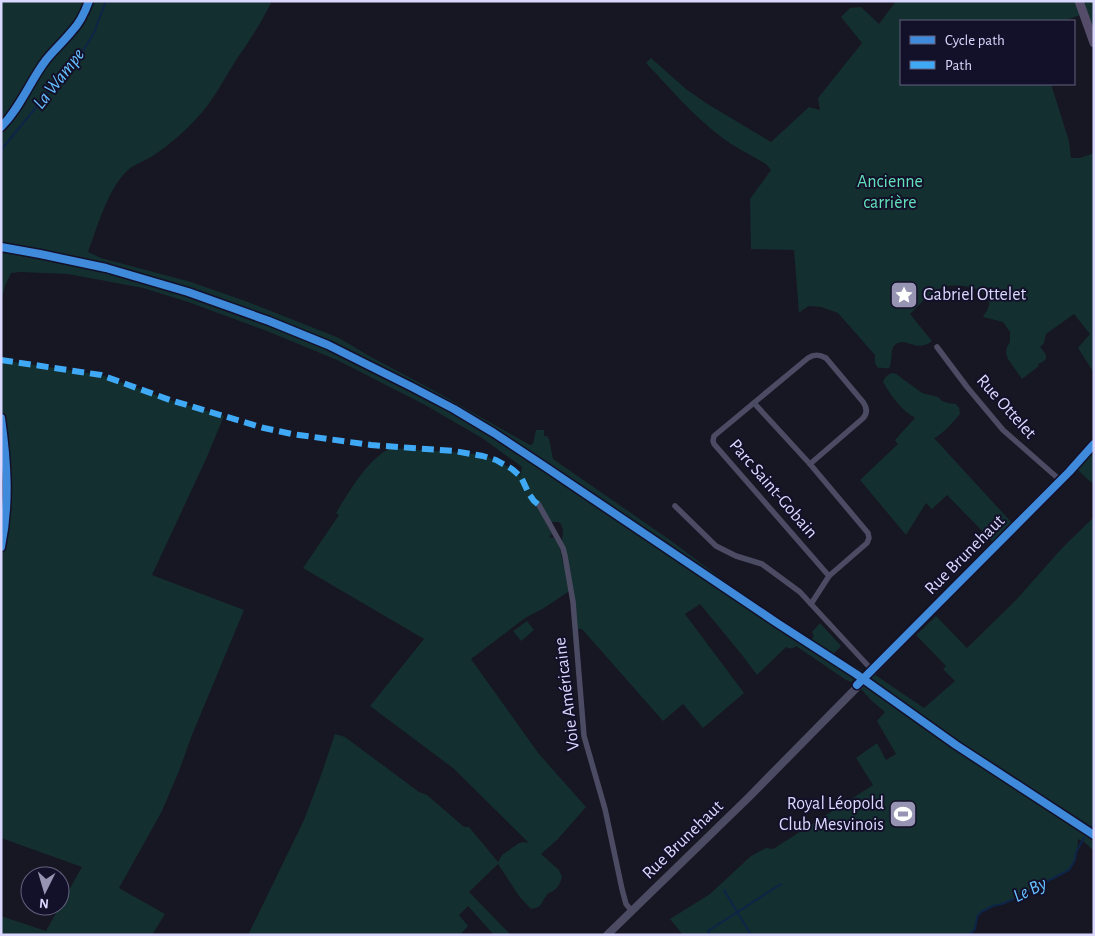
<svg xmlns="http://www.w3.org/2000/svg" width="1095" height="936" font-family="'Alegreya Sans',sans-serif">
<rect width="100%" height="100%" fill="#171623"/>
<g fill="#142f2f" fill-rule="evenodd">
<path d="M1,1H272C262,21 251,39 238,57C224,79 213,102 195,120C182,134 167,147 151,157C142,162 132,165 125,173C107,192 97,228 88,252L101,258L191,282L248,302L339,338L371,357L433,390L530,445L533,444L536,430H544V436H547L549,439L553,459L670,540L743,595L741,599L808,643L814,636L812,632L820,623L841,646L830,658L834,661L838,658L863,671L857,678L851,682L846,680L796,646C793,649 790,649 786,647L757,675L742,655L700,604L685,614L744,693L703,728L683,704L663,721L582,629H575L571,590L544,608L525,618L471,659L539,754L586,807L557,840L541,854L559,870L562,877C560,883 559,887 553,891C549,893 549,892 546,896C540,904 543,907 531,909L519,896L498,864L469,892L511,935H494L468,906L459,915L468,926L460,935H248L304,820L320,778L335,734L345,737L419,792L427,795L464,827H469L498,862L502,855L519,843L524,842L529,843L453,768L370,706L424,639L303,568L339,515L336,513C348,493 369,457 391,448C406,449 422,450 437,451C471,453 494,453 520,476L522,467L482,438L425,405L337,360L267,331L188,302L143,288L68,274L20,272L11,273L5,286L1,301ZM549,522H558L561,524L563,530L562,541L564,568L559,544L554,538L549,537L552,534L546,524Z"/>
<path d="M896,1H1094V43L1083,14L1064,21H901V84H1051L1069,141L1071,158H1080L1094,153V373L1078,348L1090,334L1074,314L1046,334L1044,343L1040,347C1047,354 1050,360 1038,364L1039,366L1022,379L1008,359L1006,353L1007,347L1010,342V332L1003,322L983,317C986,312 990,307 989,302C986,286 956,283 944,287C930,291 920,305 910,314L932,341C917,353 907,338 898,343C888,347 894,360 889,368C885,369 882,367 878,368L875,363V355L838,313L821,307L809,306L804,309L799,313L794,250L751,249L750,199L771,170L766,164C751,155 734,147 720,136C692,115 670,88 646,63L651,58L686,89L706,103L771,142L809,107L820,110L818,98L862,43L841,17L850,8L861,7L879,24Z"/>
<path d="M1,360L101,375L170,400L224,416L206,459L152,575L244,610L192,735L179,771L162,811L119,888L165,914L152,935H1V916L46,931L82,867L1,838V547L6,512L1,418Z"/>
<path d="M892,373L896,374L922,393L938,397L942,401L948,403L956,404L959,408L960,414C954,421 942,435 934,438L1012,523L994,543L947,495L932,509L926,503L906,535L860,480L898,444L895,440L915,418C900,409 892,397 883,382C885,377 887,375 892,373Z"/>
<path d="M1094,444V484C1086,479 1081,472 1074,467Z"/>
<path d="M1094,517V851L1084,842L1078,839C1078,847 1076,862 1071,868C1065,875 1042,883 1034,888C1023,894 1014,901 1003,904C995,906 987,907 981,912C975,917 978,923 974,929C973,932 971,933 969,935H683L670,919L710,894L751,856L766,848L773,849L873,785L856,758L877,743L886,760L896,754L877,721L885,712L872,701L857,685L871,672L924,708L955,681L943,669L946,666L916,635L936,616L967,648L1017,599L1063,547Z"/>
<path d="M527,621L534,630L521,641L513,631Z"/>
</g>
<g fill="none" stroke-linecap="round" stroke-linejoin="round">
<g stroke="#0d2548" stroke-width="2">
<path d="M1,150L84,49L93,35L106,1"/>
<path d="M1092,826L1094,824"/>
<path d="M724,890L751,935"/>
<path d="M710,935L708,931L781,884"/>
<path d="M969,935L975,929L977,917L981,912L993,906L1002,904L1021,896L1034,888L1069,870L1075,860L1076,852L1084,838"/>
</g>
<g stroke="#4b4b64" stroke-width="5.5">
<path d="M1,127C20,108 30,81 46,60C54,50 64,41 72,31C80,23 85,12 89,1"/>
<path d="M937,347L967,387L1003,430L1060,480"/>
<path d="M754,403L810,464L868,533L869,538L867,543L829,576L811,604L872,670"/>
<path d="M810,464L861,420C867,415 868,409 863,402L826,358C819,354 814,354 808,358L714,436L713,441L714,444L829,576"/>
<path d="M539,505L563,548L565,556L573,602L584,736L605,809L622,889L626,904L632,911"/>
<path d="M675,506L716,546L736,556L762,564L800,592L811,604"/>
</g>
<g stroke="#4b4b64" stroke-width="8">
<path d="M1,418C7,461 10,504 1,547"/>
<path d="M607,935L748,798L1069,472L1094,444"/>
</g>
<path stroke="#544c69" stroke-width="9" d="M1079,1L1094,43"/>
<path stroke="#3fa9f5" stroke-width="6" stroke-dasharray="12 6" stroke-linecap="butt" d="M1,360L101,375L170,400L264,428L292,434L371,445L454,451L483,456L496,460L512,469L521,477L529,494L534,501L539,505"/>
<g stroke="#131029" stroke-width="11">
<g id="cycleway">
<path d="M1,127C20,108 30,81 46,60C54,50 64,41 72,31C80,23 85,12 89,1"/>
<path d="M1,247L40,254L106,268L188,292L269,321L328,345L412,387L454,409L494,433L544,466L777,623L856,674L956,745L1094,835"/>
<path d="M1,418C7,461 10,504 1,547"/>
<path d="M857,685L1069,472L1094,444"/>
</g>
</g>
<use href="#cycleway" stroke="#408adc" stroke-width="8"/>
</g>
<defs>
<g id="sight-square" transform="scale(1.4375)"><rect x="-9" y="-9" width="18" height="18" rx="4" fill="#9694b2" stroke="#131029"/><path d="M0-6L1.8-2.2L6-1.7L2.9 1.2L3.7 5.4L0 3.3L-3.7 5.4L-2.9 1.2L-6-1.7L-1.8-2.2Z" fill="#fff"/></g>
<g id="stadium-square" transform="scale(1.4375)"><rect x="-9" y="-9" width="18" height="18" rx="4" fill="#9694b2" stroke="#131029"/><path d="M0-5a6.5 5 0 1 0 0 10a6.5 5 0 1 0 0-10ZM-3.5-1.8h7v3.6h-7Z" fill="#fff"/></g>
</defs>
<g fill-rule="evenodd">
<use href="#sight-square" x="904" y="295"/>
<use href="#stadium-square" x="903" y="814"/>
</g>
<g text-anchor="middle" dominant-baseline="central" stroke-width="4" stroke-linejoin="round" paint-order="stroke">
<g font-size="18" fill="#62e1bb" stroke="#131029">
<text x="890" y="182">Ancienne<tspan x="890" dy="21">carrière</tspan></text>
</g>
<g font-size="18" fill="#dbd8ff" stroke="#131029" text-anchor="start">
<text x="923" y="295">Gabriel Ottelet</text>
<text x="884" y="804" text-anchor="end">Royal Léopold<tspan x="884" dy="21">Club Mesvinois</tspan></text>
</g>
<g font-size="18" fill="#dbd8ff" stroke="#131029">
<text transform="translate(1006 407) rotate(48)">Rue Ottelet</text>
<text transform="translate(773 489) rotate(49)">Parc Saint-Gobain</text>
<text transform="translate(965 555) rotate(-45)">Rue Brunehaut</text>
<text transform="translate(567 694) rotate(-97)">Voie Américaine</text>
<text transform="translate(683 840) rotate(-44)">Rue Brunehaut</text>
</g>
<g font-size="19" font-style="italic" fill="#66c0ff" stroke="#131029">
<text transform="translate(59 79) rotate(-52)">La Wampe</text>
<text transform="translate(1030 890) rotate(-26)">Le By</text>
</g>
</g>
<rect width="1095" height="936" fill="none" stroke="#dbd8ff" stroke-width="5"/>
<rect x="900" y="20" width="175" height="65" fill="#131029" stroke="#63607f"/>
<rect x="910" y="36" width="25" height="8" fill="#408adc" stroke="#63607f"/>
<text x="945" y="45" font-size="15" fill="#dbd8ff">Cycle path</text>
<rect x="910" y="61" width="25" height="8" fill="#3fa9f5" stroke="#63607f"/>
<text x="945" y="70" font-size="15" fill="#dbd8ff">Path</text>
<g transform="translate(45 891) rotate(185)"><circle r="24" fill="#131029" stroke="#63607f"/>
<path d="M0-4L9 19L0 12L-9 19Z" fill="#9694b2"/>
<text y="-8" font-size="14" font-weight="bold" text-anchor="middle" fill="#dbd8ff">N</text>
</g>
</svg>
